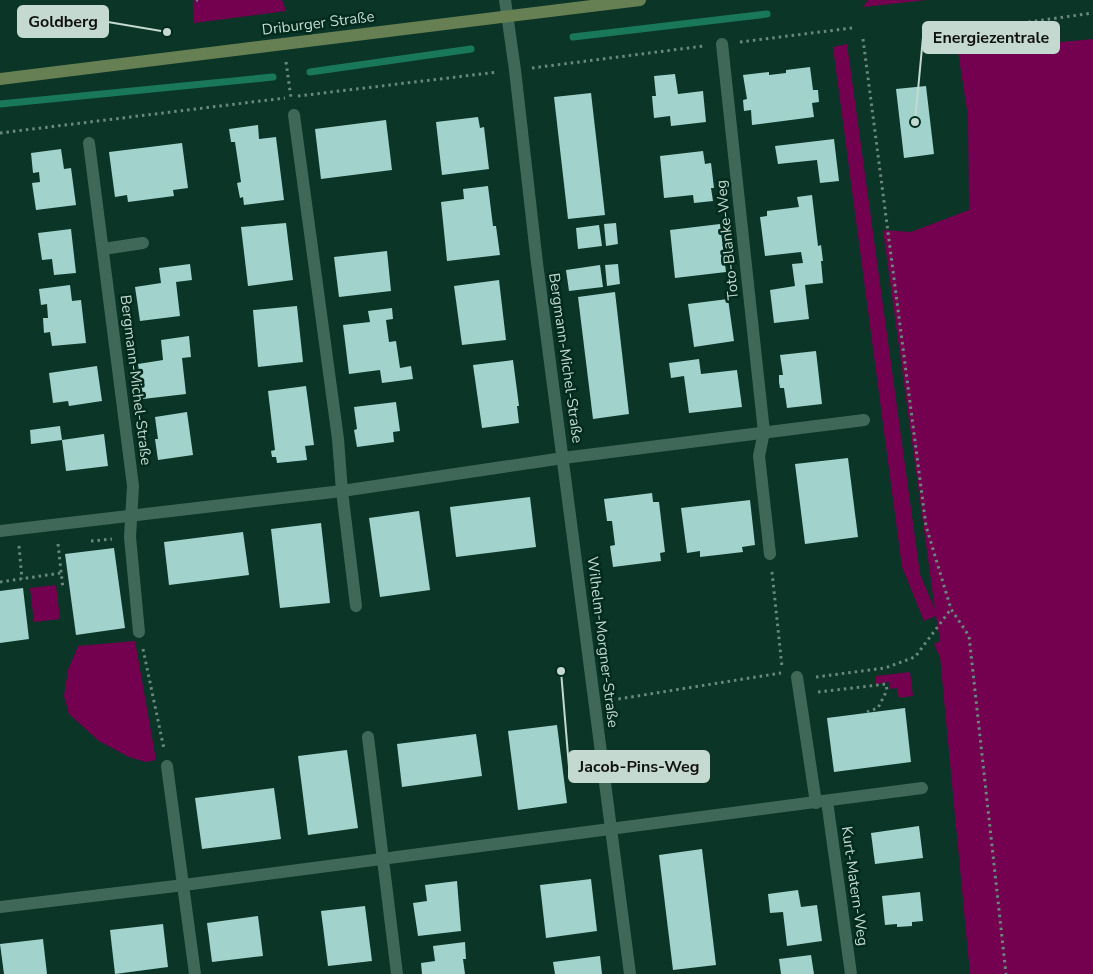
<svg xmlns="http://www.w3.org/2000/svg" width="1093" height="974" font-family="'Nunito Sans',sans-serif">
<rect width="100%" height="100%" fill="#0b3527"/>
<g fill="#740050">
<path d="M193,0H282L286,11L194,23Z"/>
<path d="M868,0H927L863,7Z"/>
<path d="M1093,39V974H970L940,657L934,644L940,641L936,616L924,621L902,567L833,47L847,44L920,574L935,610L883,230L911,232L969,210L968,116L958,52Z"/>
<path d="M56,585L60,619L34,622L30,588Z"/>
<path d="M135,641L156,760L146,762L129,757L99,741L69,714L64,696L68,670L78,646Z"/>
<path d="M910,672L913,696L899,698L897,688L890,689L889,682L876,684V676Z"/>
</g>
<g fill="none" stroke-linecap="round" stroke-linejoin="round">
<g stroke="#1a785a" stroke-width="7">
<path d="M573,37L767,14"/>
<path d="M310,72L471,49"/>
<path d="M0,104L273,77"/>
</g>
</g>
<g fill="#a1d3cc">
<path d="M810,67L813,90H818L819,102L812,103L814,117L752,125L751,110L744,111L743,100L747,99L743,75L769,72V75L786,73V70Z"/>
<path d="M675,74L678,94L703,91L706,122L671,126L670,116L654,118L652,96H656L654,76Z"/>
<path d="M926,86L934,154L904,158L896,89Z"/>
<path d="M591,93L605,215L568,219L554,97Z"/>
<path d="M478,117L480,128L484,127L489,169L442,175L436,122Z"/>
<path d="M386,120L392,170L321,179L315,129Z"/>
<path d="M258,125L259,139L276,137L284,200L244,205L243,197L240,198L237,183L241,182L235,142H231L229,129Z"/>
<path d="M834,139L839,181L820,183L817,160L778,164L775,146Z"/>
<path d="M182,143L188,188L173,190L174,196L128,202L127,195L115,197L109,152Z"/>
<path d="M61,149L64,169L71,168L76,205L36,210L32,183L40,182L39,172L33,173L31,153Z"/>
<path d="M703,151L705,164L711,163L714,188H711L713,201L694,203L693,195L664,198L660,156Z"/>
<path d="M488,186L493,226H496L500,255L447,261L441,202L464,199L463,189Z"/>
<path d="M812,195L818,246L821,245L823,261H821L823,283L805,285L809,319L774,323L770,290L795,286L792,264L803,263L801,252L765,256L760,217L767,216V211L799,207L797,197Z"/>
<path d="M286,223L293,280L248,286L241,227Z"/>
<path d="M616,223L618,244L606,246L604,224Z"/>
<path d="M720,224L726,272L675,278L670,230Z"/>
<path d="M599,225L602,246L578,249L576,228Z"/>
<path d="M71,229L76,273L54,275L52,259L42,260L38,233Z"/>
<path d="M387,251L391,291L339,297L334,257Z"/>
<path d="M190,264L192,280L176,282L180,316L140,321L135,287L161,283L159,268Z"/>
<path d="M618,264L620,284L607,286L605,265Z"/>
<path d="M600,265L603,287L569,291L566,270Z"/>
<path d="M499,280L506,340L462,345L454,286Z"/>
<path d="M70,285L72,301L81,300L86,343L52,346L50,332L44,333L43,318H48L47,304L41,305L39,289Z"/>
<path d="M615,292L629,414L593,419L578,297Z"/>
<path d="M728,299L734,341L694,347L688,304Z"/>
<path d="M297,306L303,362L258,367L253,310Z"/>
<path d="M392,308L393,319L386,320L389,342L396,341L400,368L411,366L413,379L382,383L380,370L349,374L343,325L370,322L368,311Z"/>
<path d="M189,336L191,357L182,358L186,394L143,399L138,364L163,360L161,340Z"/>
<path d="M816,351L822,404L787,408L784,388H780L779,382V375H783L780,355Z"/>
<path d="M699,359L701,374L737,370L742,407L689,413L684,376L671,378L669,363Z"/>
<path d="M513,360L519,406H517L519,423L482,428L473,365Z"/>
<path d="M97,366L102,401L69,406L68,401L53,403L49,373Z"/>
<path d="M306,386L314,445L305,446L307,460L277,463L276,457H272L271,451L275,450L268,391Z"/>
<path d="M396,402L400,431L393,432L394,442L357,447L354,430L357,429L354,407Z"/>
<path d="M187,412L193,455L158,460L155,439H158L155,417Z"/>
<path d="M60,426L62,440L104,434L108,466L66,471L62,440L31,444L30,430Z"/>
<path d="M848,458L858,537L805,544L795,464Z"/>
<path d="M652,493L653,502H659L665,552L660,553L661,561L613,567L610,546L615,545L612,521H607L604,499Z"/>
<path d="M530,497L536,547L456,557L450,507Z"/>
<path d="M750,500L755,545L742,547L743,552L700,557V551L687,553L681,508Z"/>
<path d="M419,511L430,590L380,597L369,518Z"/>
<path d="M321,523L330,603L280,608L271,529Z"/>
<path d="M243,532L249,575L169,585L164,542Z"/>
<path d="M114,548L125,628L76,635L65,554Z"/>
<path d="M23,588L29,639L0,643V591Z"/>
<path d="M905,708L911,762L834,772L827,718Z"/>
<path d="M557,725L567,803L518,810L508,731Z"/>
<path d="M476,734L482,776L402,787L397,744Z"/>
<path d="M347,750L358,828L308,835L298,756Z"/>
<path d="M274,788L281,839L202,849L195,798Z"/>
<path d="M919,826L923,858L875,864L871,833Z"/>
<path d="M702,849L716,965L673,970L659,855Z"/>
<path d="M591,879L597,931L546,938L540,885Z"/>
<path d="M457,881L461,931L418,936L413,903L427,901L425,885Z"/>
<path d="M798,890L801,907L817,905L822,941L787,946L783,912L770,913L768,894Z"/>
<path d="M920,892L923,921L912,922V926L897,927V924L885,925L882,896Z"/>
<path d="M365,906L372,961L328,966L321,911Z"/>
<path d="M258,916L263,956L212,962L207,923Z"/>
<path d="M163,924L168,967L115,974L110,930Z"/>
<path d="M43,939L47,974H4L0,944Z"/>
<path d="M465,942L466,959H463L465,974H422L421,963L435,961L433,946Z"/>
<path d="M811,955L814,974H781L779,959Z"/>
<path d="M600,956L602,974H555L553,962Z"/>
</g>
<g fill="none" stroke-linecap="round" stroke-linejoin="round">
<g stroke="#69897d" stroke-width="3" stroke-dasharray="2.5 4" stroke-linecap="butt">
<path d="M196,0H198"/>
<path d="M964,31L1093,13"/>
<path d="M863,39L926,526L951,609L969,636L1006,974"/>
<path d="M740,42L852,28"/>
<path d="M286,62L291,98"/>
<path d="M532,68L704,46"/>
<path d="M298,96L498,72"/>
<path d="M0,133L285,98"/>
<path d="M91,541L112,539"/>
<path d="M58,544L63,589"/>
<path d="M19,546L22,579"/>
<path d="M772,572L782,667"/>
<path d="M0,582L61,573"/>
<path d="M143,649L164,749"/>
<path d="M816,677L885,668L915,657L951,609"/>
<path d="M818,692L886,684L887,690L878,708L867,712"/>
<path d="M612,700L781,673"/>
</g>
<g stroke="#406858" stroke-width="12">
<path d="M505,0L515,70L537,263L630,974"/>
<path d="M722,44L764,432L759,456L770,554"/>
<path d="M294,115L338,439L342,491L356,606"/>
<path d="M89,143L133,486L130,537L139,632"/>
<path d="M103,249L143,243"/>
<path d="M0,531L342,491L563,458L864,420"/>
<path d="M797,677L816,803"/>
<path d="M368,737L397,974"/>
<path d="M167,766L195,974"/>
<path d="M827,801L851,974"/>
<path d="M0,907L184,885L922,788"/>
</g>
<path stroke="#668053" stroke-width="12" d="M0,79L640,0"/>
</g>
<g text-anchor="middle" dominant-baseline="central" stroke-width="5" stroke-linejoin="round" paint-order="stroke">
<g font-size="15" fill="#c4d9cf" stroke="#002b1d">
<text transform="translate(318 23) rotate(-7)">Driburger Straße</text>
<text transform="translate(727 240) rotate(-96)">Toto-Blanke-Weg</text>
<text transform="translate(566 358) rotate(82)">Bergmann-Michel-Straße</text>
<text transform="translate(136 380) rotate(83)">Bergmann-Michel-Straße</text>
<text transform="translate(603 642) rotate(83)">Wilhelm-Morgner-Straße</text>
<text transform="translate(855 886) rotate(82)">Kurt-Matern-Weg</text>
</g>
</g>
<path fill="none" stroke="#c4d9cf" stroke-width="2" d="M167 32L108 22M915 122L923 37M561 671L569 767"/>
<g fill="#c4d9cf" stroke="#002b1d" stroke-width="2">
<circle cx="167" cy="32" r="5"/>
<circle cx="915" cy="122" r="5"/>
<circle cx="561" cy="671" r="5"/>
</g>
<g fill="#c4d9cf" stroke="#c4d9cf" stroke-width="2">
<rect x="18" y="6" width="90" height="31" rx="5"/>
<rect x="923" y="22" width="136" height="31" rx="5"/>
<rect x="569" y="751" width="140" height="31" rx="5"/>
</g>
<g font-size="16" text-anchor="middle" font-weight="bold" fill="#111">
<text x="63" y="27">Goldberg</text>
<text x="991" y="43">Energiezentrale</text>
<text x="639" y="772">Jacob-Pins-Weg</text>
</g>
</svg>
